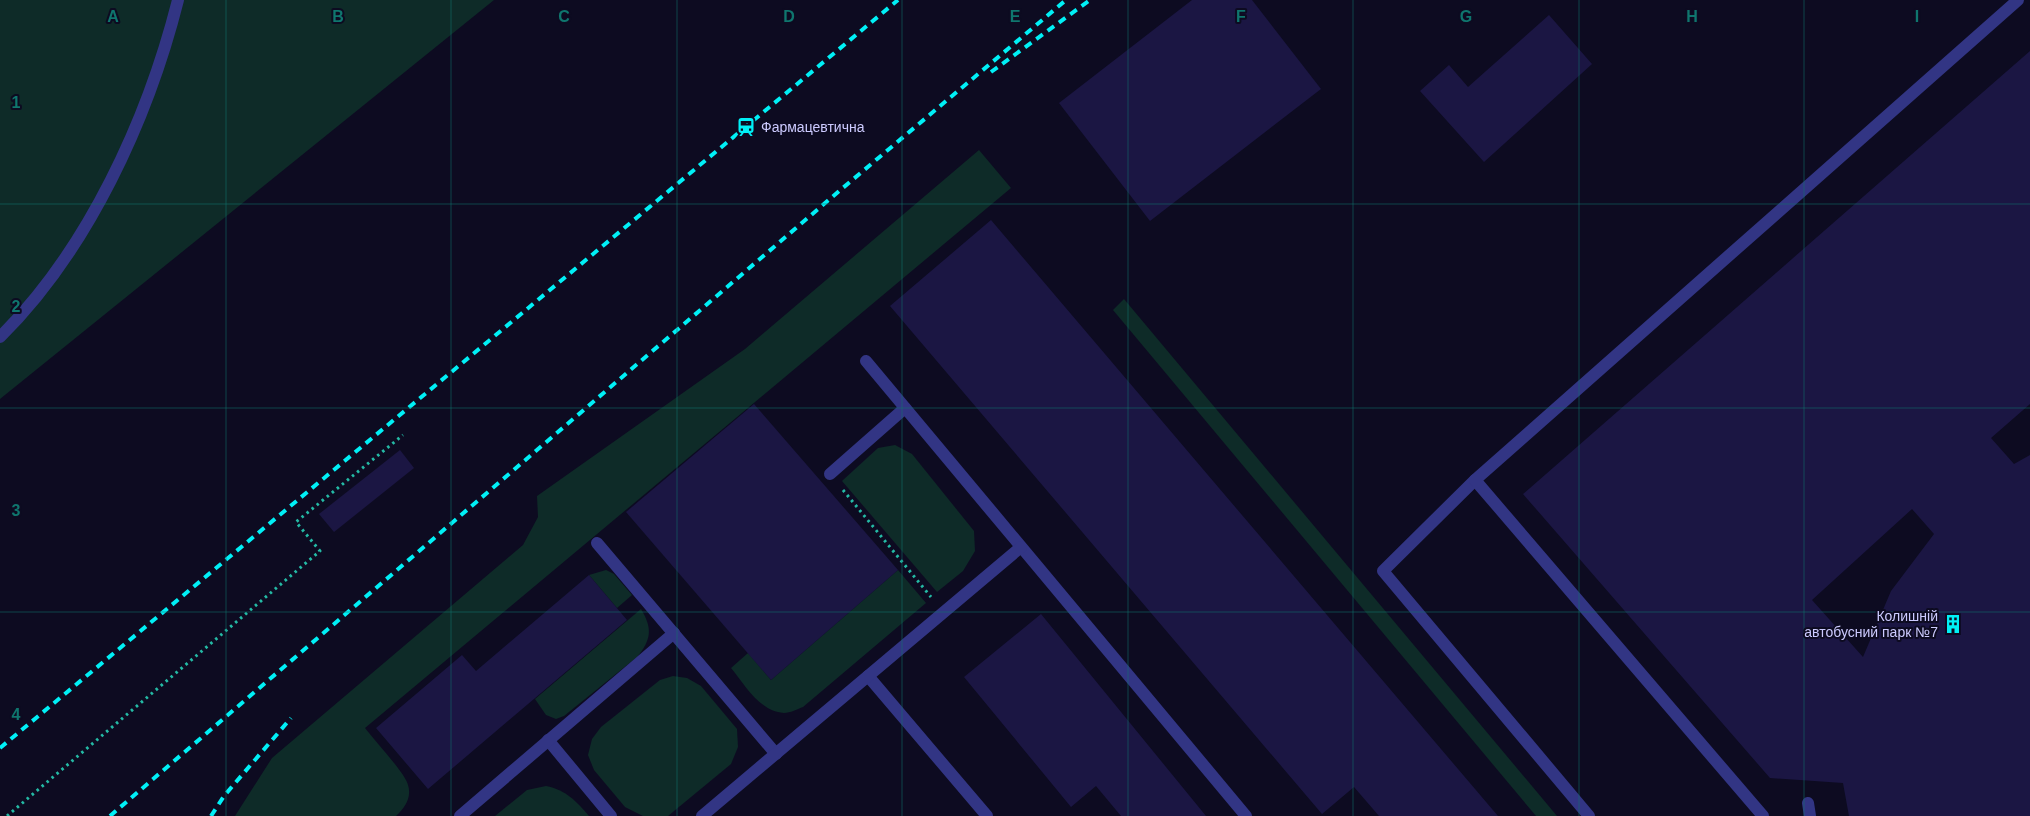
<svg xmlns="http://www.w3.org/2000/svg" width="2030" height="816" font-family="Helvetica,sans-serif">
<rect width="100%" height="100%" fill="#0d0b21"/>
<g fill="#0e2b28">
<path d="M0,0H494L0,399Z"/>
<path d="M979,150L1011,188L365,728C374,740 406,774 408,785C412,797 405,808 396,816H235L272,758L523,545L538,517L537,496L745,349Z"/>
<path d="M1124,299L1557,816H1536L1113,310Z"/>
<path d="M895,445L912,454L974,531L975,551L963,571L937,592L842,481L878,448Z"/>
<path d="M606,570L614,574L632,595L617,608L589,575Z"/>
<path d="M898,570L926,603L803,707C798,709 790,713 784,713C760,712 745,685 731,668L748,653L771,680Z"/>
<path d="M641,609C653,629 651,640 637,657L564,716L556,719L546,715L535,699Z"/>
<path d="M673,676L687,678L701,686L737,729L738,747L731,764L668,816H643L625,807L594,770L588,755L592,739L601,727L660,680Z"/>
<path d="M546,786C566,790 576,801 589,816H495L527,790Z"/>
</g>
<g fill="#1b1643" fill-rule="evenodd">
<path d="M1192,0H1252L1321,89L1150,221L1059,103Z"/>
<path d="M1549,15L1592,64L1484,162L1420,91L1449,65L1468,87Z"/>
<path d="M2030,51V404L1991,438L2014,464L2030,455V816H1849L1843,783L1770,778L1523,494ZM1912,509L1934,534L1891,591L1863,657L1812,600Z"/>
<path d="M991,220L1498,816H1379L1354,787L1322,814L890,306Z"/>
<path d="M754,404L898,570L771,680L626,512Z"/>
<path d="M400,450L414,468L334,532L319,514Z"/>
<path d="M589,575L627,620L428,789L376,728L462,655L476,671Z"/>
<path d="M1041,614L1206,816H1121L1096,786L1071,807L964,677Z"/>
</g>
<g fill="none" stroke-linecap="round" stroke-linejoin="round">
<g stroke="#24baa5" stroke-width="3" stroke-dasharray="2.5 4" stroke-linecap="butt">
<path d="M843,490L931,597"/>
<path d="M7,816L320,551L296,522L403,435"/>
</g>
<g stroke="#323584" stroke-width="12">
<path d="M0,337C88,250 148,119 178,0"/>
<path d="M866,361L1246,816"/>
<path d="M830,474L905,408"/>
<path d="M1475,480L1383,571L1589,816"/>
<path d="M597,543L776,754"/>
<path d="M868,676L987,816"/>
<path d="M548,740L611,816"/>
<path d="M1808,803L1810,816"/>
<path d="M460,816L674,633"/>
<path d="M702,816L1021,547"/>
<path d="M1763,816L1475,480L2018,0"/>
</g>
<g stroke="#00f0f6" stroke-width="4" stroke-dasharray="8 6" stroke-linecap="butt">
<path d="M991,72L1090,0"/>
<path d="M0,748L898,0"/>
<path d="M110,816L838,192L1066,0"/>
<path d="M211,816L224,796L291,718"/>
</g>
</g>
<path fill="none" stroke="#0f766e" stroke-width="1" stroke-opacity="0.55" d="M226,0V816M451,0V816M677,0V816M902,0V816M1128,0V816M1353,0V816M1579,0V816M1804,0V816M0,204H2030M0,408H2030M0,612H2030"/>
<defs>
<g id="station-bare" transform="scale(1.5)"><path d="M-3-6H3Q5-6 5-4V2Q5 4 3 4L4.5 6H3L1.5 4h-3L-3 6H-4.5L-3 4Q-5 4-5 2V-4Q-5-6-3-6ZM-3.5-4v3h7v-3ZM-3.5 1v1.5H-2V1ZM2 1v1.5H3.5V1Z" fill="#00f0f6" stroke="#0d0b21" stroke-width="2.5" paint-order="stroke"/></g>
<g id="building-bare" transform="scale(1.5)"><path d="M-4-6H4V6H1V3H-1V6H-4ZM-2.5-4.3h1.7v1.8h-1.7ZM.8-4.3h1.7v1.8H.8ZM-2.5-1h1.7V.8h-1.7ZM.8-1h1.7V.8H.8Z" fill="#00f0f6" stroke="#0d0b21" stroke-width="2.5" paint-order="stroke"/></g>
</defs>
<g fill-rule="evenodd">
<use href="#station-bare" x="746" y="127"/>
<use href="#building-bare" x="1953" y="624"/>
</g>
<g text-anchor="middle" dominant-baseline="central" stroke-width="4" stroke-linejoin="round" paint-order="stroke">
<g font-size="14" fill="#cdcbff" stroke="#0d0b21" text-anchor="start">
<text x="761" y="127">Фармацевтична</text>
<text x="1938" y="616" text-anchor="end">Колишній<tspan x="1938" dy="16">автобусний парк №7</tspan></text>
</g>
</g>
<g font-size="16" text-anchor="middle" font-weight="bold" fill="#0f766e" stroke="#0d0b21" stroke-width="4" stroke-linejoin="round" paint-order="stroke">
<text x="113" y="22">A</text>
<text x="338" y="22">B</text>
<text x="564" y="22">C</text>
<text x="789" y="22">D</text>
<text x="1015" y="22">E</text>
<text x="1241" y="22">F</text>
<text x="1466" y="22">G</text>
<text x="1692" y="22">H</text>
<text x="1917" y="22">I</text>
<text x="16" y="108">1</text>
<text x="16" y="312">2</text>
<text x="16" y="516">3</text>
<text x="16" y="720">4</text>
</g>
</svg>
